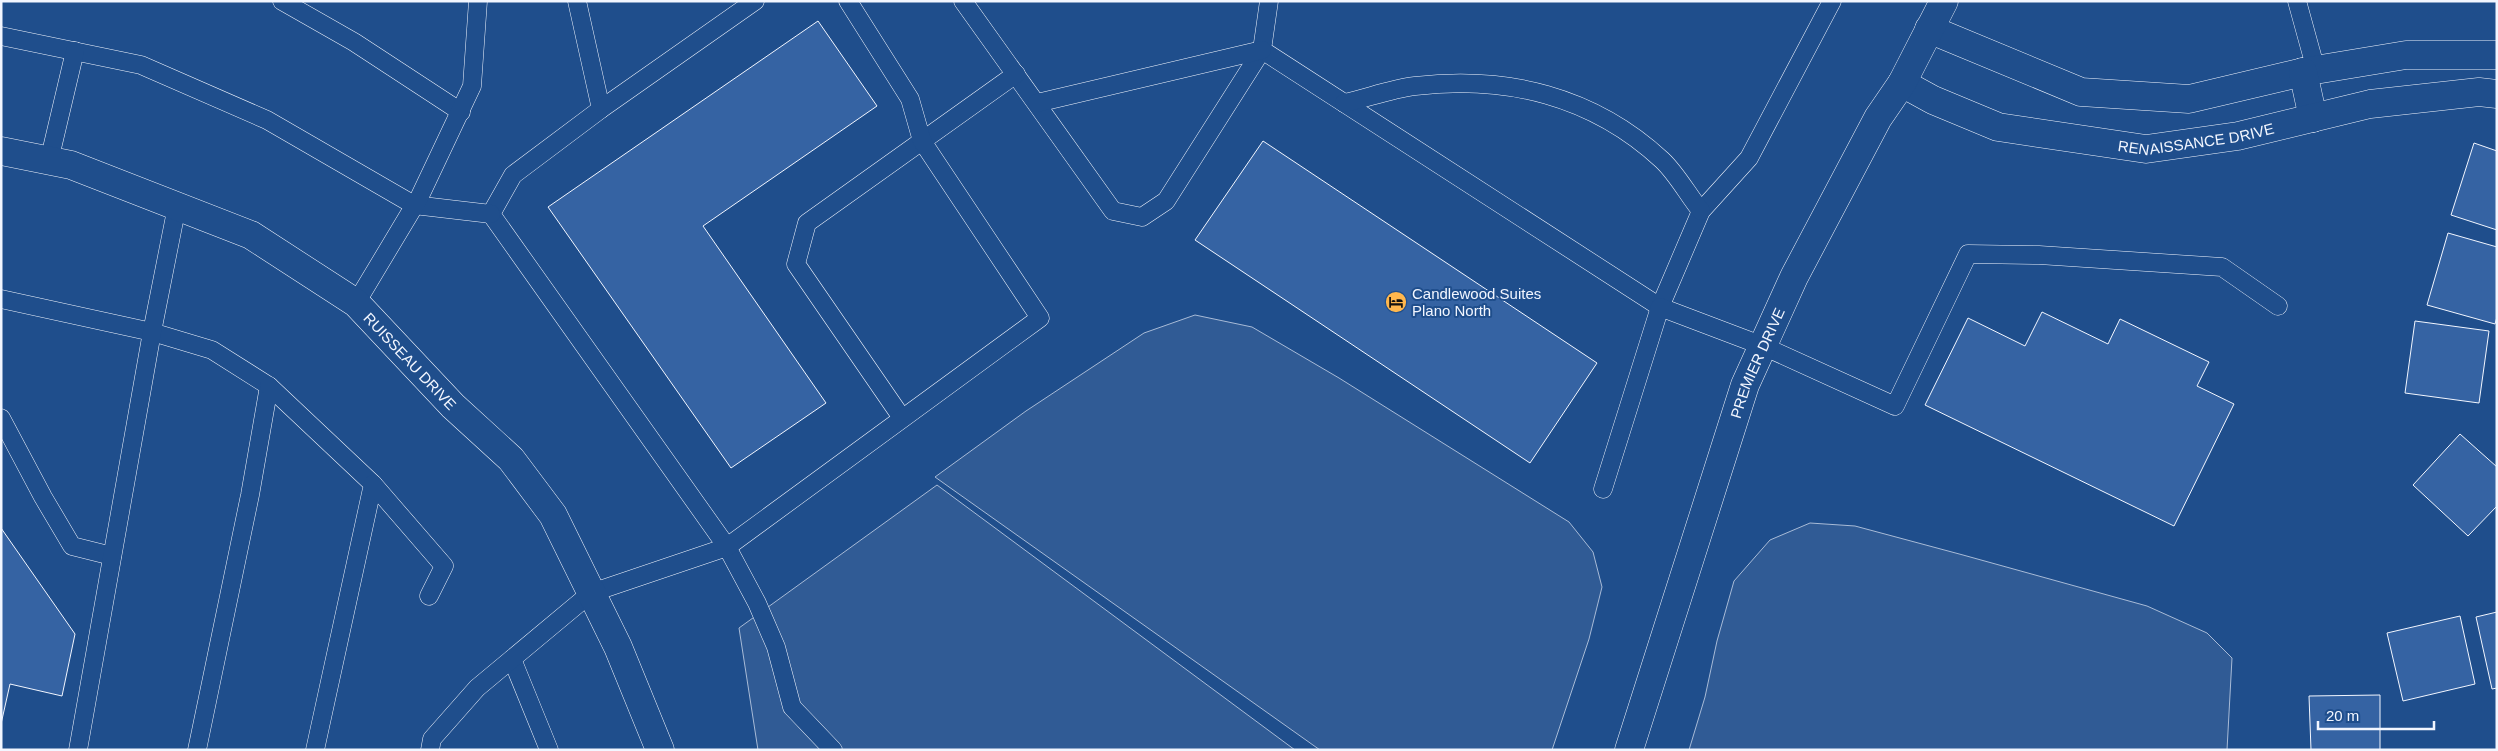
<svg xmlns="http://www.w3.org/2000/svg" width="2498" height="751" font-family="Arial,sans-serif">
<rect width="100%" height="100%" fill="#1f4e8c"/>
<g fill="#305b95" stroke="#a8bbd7">
<path d="M1195,315L1252,327L1339,378L1569,522L1593,552L1602,587L1589,639L1552,750H1320L935,477L1026,411L1144,333Z"/>
<path d="M937,485L1295,750H758L739,628Z"/>
<path d="M1810,523L1855,526L1963,555L2147,606L2207,633L2232,658L2227,750H1689L1705,697L1717,641L1734,581L1770,540Z"/>
</g>
<g fill="#3563a3" stroke="#f2f6ff">
<path d="M818,21L877,106L703,226L826,403L731,468L548,207Z"/>
<path d="M1263,141L1597,363L1530,463L1195,240Z"/>
<path d="M2474,143L2497,151V230L2451,215Z"/>
<path d="M2448,233L2497,247V317L2495,324L2427,305Z"/>
<path d="M2042,312L2108,344L2120,319L2209,362L2197,386L2234,404L2174,526L1925,405L1968,318L2025,346Z"/>
<path d="M2415,321L2489,331L2479,403L2405,393Z"/>
<path d="M2460,434L2497,467V506L2468,536L2413,485Z"/>
<path d="M1,528L75,634L62,696L10,684L1,724Z"/>
<path d="M2497,612V688L2492,689L2476,617Z"/>
<path d="M2460,616L2475,684L2403,701L2387,633Z"/>
<path d="M2380,695V750H2311L2309,696Z"/>
</g>
<g fill="none" stroke-linecap="round" stroke-linejoin="round">
<g stroke="#f2f6ff" stroke-width="19">
<g id="lane">
<path d="M282,1L354,42L461,112"/>
<path d="M577,1L601,109"/>
<path d="M755,1L601,109L513,175L491,214L727,547L757,603L776,647L792,707L833,750"/>
<path d="M963,1L1113,211L1142,217L1166,201L1262,50"/>
<path d="M1269,1L1262,50L1660,307L1701,211L1749,158L1832,1"/>
<path d="M2297,1L2316,70"/>
<path d="M1,36L141,65L267,120L414,205L491,214"/>
<path d="M1037,103L1262,50"/>
<path d="M1344,103C1367,98 1391,89 1415,86C1506,75 1593,96 1662,160C1677,174 1688,195 1701,211"/>
<path d="M49,161L75,51"/>
<path d="M1,299L152,332L212,350L269,386L250,495L197,750"/>
<path d="M356,303L419,198L472,86L478,1"/>
<path d="M269,386L373,484L315,750"/>
<path d="M1,418L43,497L72,546L112,556"/>
<path d="M902,418L796,264L807,223L1016,74"/>
<path d="M373,484L444,566L429,596"/>
<path d="M1603,489L1660,307L1763,346L1895,406L1968,254L2039,255L2222,267L2278,306"/>
<path d="M512,659L549,750"/>
<path d="M78,750L152,332L177,206"/>
<path d="M430,750L432,739L477,688L591,593L727,547L1040,318L922,141L910,99L848,1"/>
</g>
</g>
<g stroke="#f2f6ff" stroke-width="29">
<g id="street">
<path d="M1929,29L2081,92L2189,99L2303,72L2406,55H2497"/>
<path d="M2303,72L2313,118"/>
<path id="s1" d="M1902,83L1933,100L1998,127L2146,149L2238,136L2370,104L2479,92L2497,94"/>
<path id="s2" d="M1,151L71,165L251,235L356,303L453,406L511,459L553,515L618,647L660,750"/>
</g>
</g>
<g stroke="#f2f6ff" stroke-width="29">
<g id="secondary">
<path id="s3" d="M1629,750L1745,385L1794,277L1878,118L1902,83L1944,1"/>
</g>
</g>
<use href="#lane" stroke="#1f4e8c" stroke-width="18"/>
<use href="#street" stroke="#1f4e8c" stroke-width="28"/>
<use href="#secondary" stroke="#1f4e8c" stroke-width="28"/>
</g>
<defs>
<g id="hotel-disc" transform="scale(1.125)"><circle r="9.5" fill="#ffb74d" stroke="#1f4e8c"/><path d="M-6-4.5h1.5V1H6V5H4.5V3h-9V5H-6ZM-4 0a1.8 1.8 0 1 1 3.6 0ZM.5 0V-2.5h3Q6-2.5 6 0Z" fill="#111"/></g>
</defs>
<g fill-rule="evenodd">
<use href="#hotel-disc" x="1396" y="302"/>
</g>
<g text-anchor="middle" dominant-baseline="central" stroke-width="4" stroke-linejoin="round" paint-order="stroke">
<g font-size="15" fill="#f2f6ff" stroke="#1f4e8c">
<text stroke="none"><textPath href="#s1" startOffset="306">RENAISSANCE DRIVE</textPath></text>
<text stroke="none"><textPath href="#s2" startOffset="469">RUISSEAU DRIVE</textPath></text>
<text stroke="none"><textPath href="#s3" startOffset="408">PREMIER DRIVE</textPath></text>
</g>
<g font-size="15" fill="#f2f6ff" stroke="#1f4e8c" text-anchor="start">
<text x="1412" y="293">Candlewood Suites<tspan x="1412" dy="17">Plano North</tspan></text>
</g>
</g>
<rect width="2498" height="751" fill="none" stroke="#f2f6ff" stroke-width="5"/>
<path d="M2318 721v8h116v-8" fill="none" stroke="#f2f6ff" stroke-width="2.5"/>
<text x="2326" y="721" font-size="15" fill="#f2f6ff" stroke="#1f4e8c" stroke-width="4" paint-order="stroke">20 m</text>
</svg>
